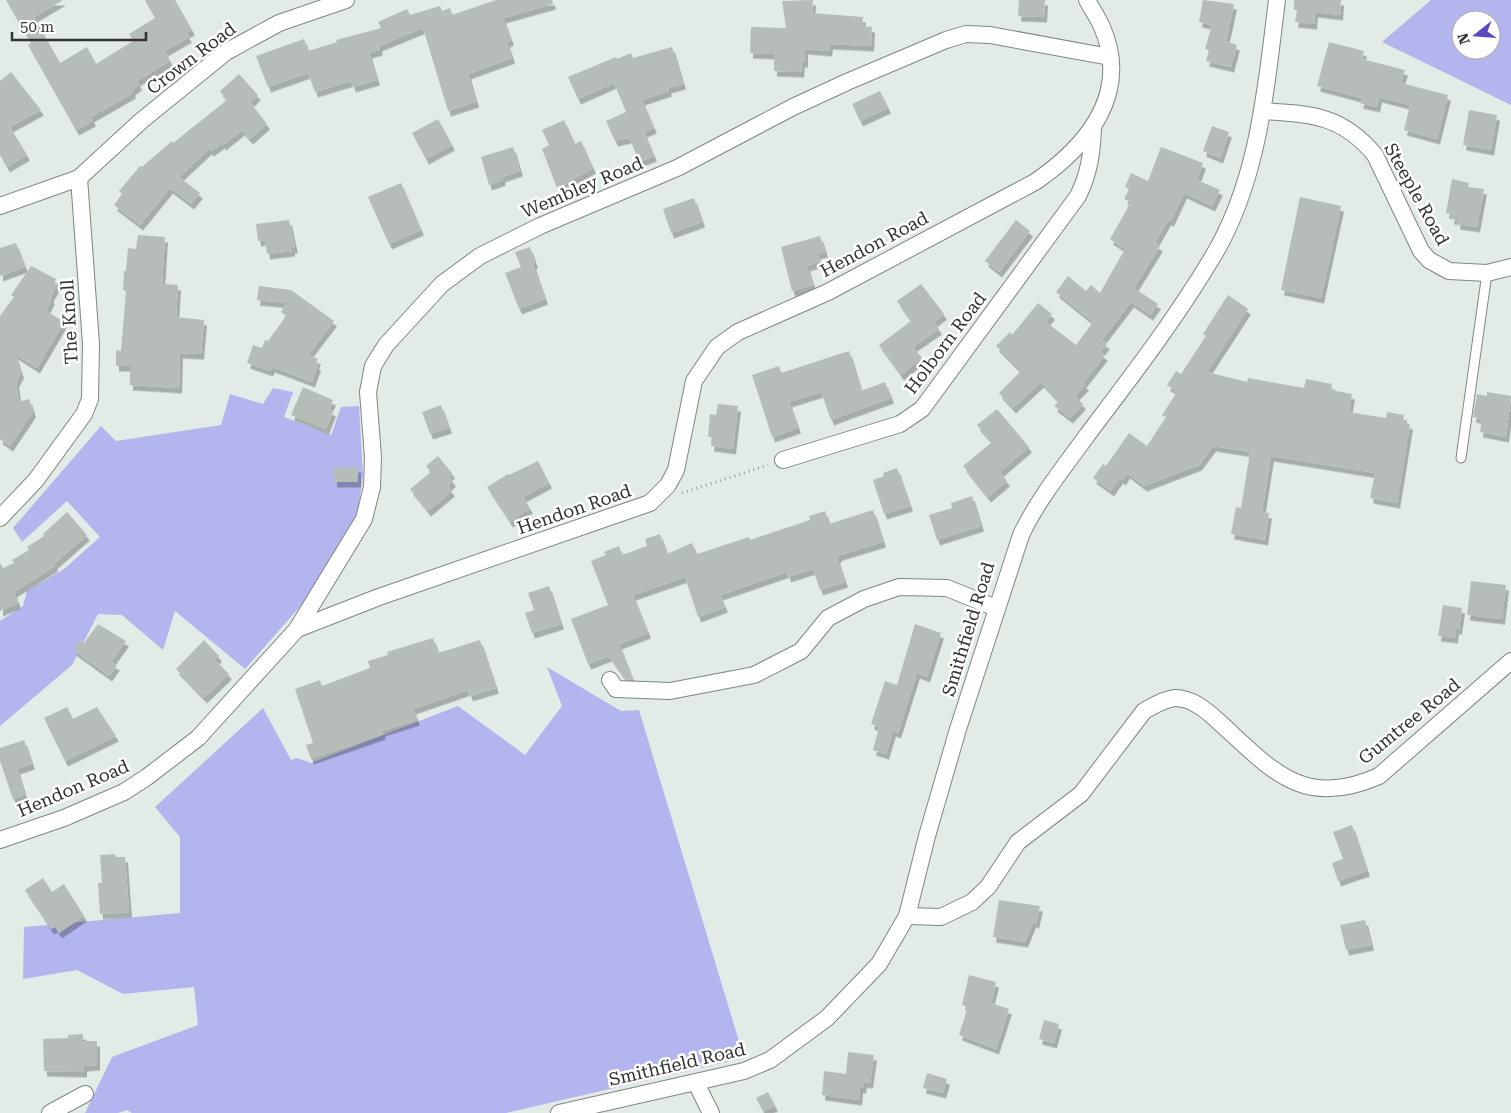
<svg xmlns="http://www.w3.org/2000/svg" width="1511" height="1113" font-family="'Roboto Serif',serif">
<defs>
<filter id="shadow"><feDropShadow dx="3" dy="5.5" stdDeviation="0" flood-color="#0004"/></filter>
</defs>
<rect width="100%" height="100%" fill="#e3ebe7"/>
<g fill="#b3b5ef" fill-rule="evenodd">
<path d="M1431,0H1511V105L1382,42ZM1461,20H1491V50H1461Z"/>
<path d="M273,388L293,392L284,417L331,435L341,407L359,406L363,474L358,513L304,602L245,669L175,611L163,650L122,615L98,614L72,665L0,726V621L23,606L27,591L64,569L100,537L67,501L22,542L13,528L101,426L116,441L221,425L230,394L263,404Z"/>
<path d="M547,667L621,711L639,710L744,1058L506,1113H132L127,1110L118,1113H85L112,1057L198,1025L194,987L123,994L77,970L23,979L24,927L180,913V837L155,807L263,708L291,760L297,758L311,763L458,706L525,755L562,706Z"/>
</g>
<g fill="#b6bdb9" filter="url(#shadow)">
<path d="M6,0H63L34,17L60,63L87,47L96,64L133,41L129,34L155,18L145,0H175L192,30L186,33L189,37L165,51L170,61L137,81L139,85L132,90L133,93L91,117L93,121L76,130L28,45L31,43Z"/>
<path d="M496,0H552L553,4L503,18L511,40L507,42L512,58L468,74L476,102L448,111L423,28L379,46L380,50L369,53L377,80L353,87L351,81L315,92L308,73L268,87L256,56L304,39L308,51L337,42L336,40L381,28L378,22L407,9L410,15L440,6L442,11L450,8L452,15Z"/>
<path d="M813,0L812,13L863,17L862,26L872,27L871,46L830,44L829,51L805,49V62H802L801,72L774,71V54L750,53L751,27L786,28L782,1Z"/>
<path d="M1019,0H1045L1044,17L1018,16Z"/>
<path d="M1203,0L1234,4L1226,41L1237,45L1231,67L1206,61L1209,50L1205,49L1212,25L1199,22Z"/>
<path d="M1294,0H1341L1340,15L1315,12L1314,24L1295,22L1297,10H1294Z"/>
<path d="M1329,42L1364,51L1362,59L1405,70L1401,83L1448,95L1437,139L1404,130L1410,105L1379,97L1377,107L1360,103L1362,98L1317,86Z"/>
<path d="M672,47L683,84L668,88L669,91L642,100L654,128L644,132L654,156L639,162L631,141L628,138L615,141L606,121L626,112L614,83L578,99L568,77L616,57L617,59L631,53L633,58Z"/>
<path d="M11,72L41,110L10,127L27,155L7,167L0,155V81Z"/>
<path d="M239,74L258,95L250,102L267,124L250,139L242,130L223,145L222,143L211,151L209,149L179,177L200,193L191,204L170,188L140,225L114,205L122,194L119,191L140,166L142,167L172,141L173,143L227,100L220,91Z"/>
<path d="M880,91L888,108L860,121L852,104Z"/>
<path d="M1469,110L1497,115L1491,150L1463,145Z"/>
<path d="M438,119L452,145L426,159L412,133Z"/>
<path d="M564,120L575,144L581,141L593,168L557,188L542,149L549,145L542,130Z"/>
<path d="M1212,126L1229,132L1220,158L1203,151Z"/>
<path d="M513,147L520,171L502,177L503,180L489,185L481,157Z"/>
<path d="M1161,147L1203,163L1197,180L1220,190L1212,206L1184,193L1171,221L1168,220L1155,243L1160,246L1134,288L1158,304L1150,315L1131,302L1102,340L1107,344L1100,352L1105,355L1083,383L1086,385L1075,396L1083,404L1070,418L1054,406L1059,401L1041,382L1013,408L999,393L1021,371L996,346L1010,332L1012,335L1038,303L1052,314L1046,322L1076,345L1093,322L1056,292L1068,276L1086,291L1091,285L1100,293L1125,249L1110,239L1131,202L1124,199L1129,189L1125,187L1131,173L1148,181Z"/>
<path d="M1452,179L1469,183L1468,187L1484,189L1477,227L1457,224L1458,220L1451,219L1452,214L1446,213Z"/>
<path d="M401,183L421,230L389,244L368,197Z"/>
<path d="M1300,197L1341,206L1321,298L1281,290Z"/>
<path d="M694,198L702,222L671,233L663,209Z"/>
<path d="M289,220L295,248H292V251L267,254L265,240L258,241L256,224Z"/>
<path d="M1016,220L1030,231L999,272L985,261Z"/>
<path d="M138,235L165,237L162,284L178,285L176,317L204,320L201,354L180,353L179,388L130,385V366H116V350L121,351L126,291L123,290L124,271H126L128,248L136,249Z"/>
<path d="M820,236L825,252L817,254L820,262L807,266L813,285L792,291L781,247Z"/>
<path d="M16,243L25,267L0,276V248Z"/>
<path d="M530,247L535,263L533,264L545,299L519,309L505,273L521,267L515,252Z"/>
<path d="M31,266L56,279L54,283L57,285L50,297L52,298L46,311L64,322L37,368L15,354L21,373L16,382L19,402L29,399L33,412L10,446L0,439V316L14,297L11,295Z"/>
<path d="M921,284L944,314L934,322L939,329L913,347L922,358L901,375L879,345L911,321L897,301Z"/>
<path d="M259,286L291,290L334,321L308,355L318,359L316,364L318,365L312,382L272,367L270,371L247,363L253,345L262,348L265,340L268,341L286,316L281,312L287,303L257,300Z"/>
<path d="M1228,295L1248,309L1207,372L1247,382L1248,378L1304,388L1306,379L1332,384L1331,390L1352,394L1349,412L1386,418L1387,412L1404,415L1403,422L1410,424L1397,503L1370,498L1375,473L1271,456L1262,512L1269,513L1265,540L1231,534L1236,507L1241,508L1250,452L1213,446L1199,465L1144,486L1127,473L1123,480L1120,478L1111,491L1093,478L1103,464L1106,466L1129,433L1147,446L1166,417L1162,415L1177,392L1167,385L1176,371L1181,374L1206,336L1203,334Z"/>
<path d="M849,351L861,391L885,382L891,398L831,420L821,392L789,402L798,428L772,437L752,375L779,366L781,373Z"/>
<path d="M303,387L333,400L329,409L333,411L326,429L291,415Z"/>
<path d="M1487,392L1511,396L1506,437L1480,432L1482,419L1473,417L1477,394L1487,396Z"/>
<path d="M718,404L738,406L733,449L711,446L712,437H708L710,414L716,415Z"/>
<path d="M441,405L449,428L430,434L422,412Z"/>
<path d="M997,409L1029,447L1000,472L1007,481L988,497L963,466L992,442L977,425Z"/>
<path d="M438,456L452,473L449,476L453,481L448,486L452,491L428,511L410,489L431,472L426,466Z"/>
<path d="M538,461L549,483L523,497L530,508L510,522L487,487L508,474L509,475Z"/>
<path d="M358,467V482H334V468Z"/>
<path d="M897,468L910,506L884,514L873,480L884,476L883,473Z"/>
<path d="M972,496L981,526L937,540L929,515L952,508L951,503Z"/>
<path d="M873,510L883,542L840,555L837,558L845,582L820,590L813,569L788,577L787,572L720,595L725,607L698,617L685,577L633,595L648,633L619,644L633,680L625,679L609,656L588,664L571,619L608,605L591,561L606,555L604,552L619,546L622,555L647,546L645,539L660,534L667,554L692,543L697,554L749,537L750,540L810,520L809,516L825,511L829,524Z"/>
<path d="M67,512L87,535L54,564L55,566L14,592L18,603L0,611V563L3,568L14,563L12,560L29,550L27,547L44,536L43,534Z"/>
<path d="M1471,581L1506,585L1502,619L1467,615Z"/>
<path d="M549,586L561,624L532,633L525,613L534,610L528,593Z"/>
<path d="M1443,605L1462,608L1459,629H1456L1455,638L1438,636Z"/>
<path d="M98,624L126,641L111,662L117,665L109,676L73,650L80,640L84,643Z"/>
<path d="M915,624L941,633L927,677L917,673L898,733L893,731L886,754L873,750L879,727L871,724L885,681L897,685Z"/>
<path d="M433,638L438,653L480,640L496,688L470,696L468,690L413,709L417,720L382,731L383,734L311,759L306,745L313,743L295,689L320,680L322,686L370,668L368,661L388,655L387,652Z"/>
<path d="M204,640L219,656L215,660L229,674L204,698L176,669Z"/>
<path d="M67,707L73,719L97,707L116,736L65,761L44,718Z"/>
<path d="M24,740L32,764L17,769L25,795L13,799L0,761V748Z"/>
<path d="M1352,825L1367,871L1338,881L1332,863L1343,859L1333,832Z"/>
<path d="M115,854L116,857H125L129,912L100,914L98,883H102L100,855Z"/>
<path d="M43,878L52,892L64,884L84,916L59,933L55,927L51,929L25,890Z"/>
<path d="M999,900L1040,906L1036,923L1033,922L1025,942L993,937Z"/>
<path d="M1365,920L1371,945L1346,950L1340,925Z"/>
<path d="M969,975L996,982L991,1003L1009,1009L996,1049L959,1035L968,1007L962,1005Z"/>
<path d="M1044,1020L1059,1024L1054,1043L1039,1039Z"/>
<path d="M83,1034V1041H97V1065L84,1066V1072L44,1071L43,1039L68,1038V1035Z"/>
<path d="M848,1052L874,1055L870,1083L864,1082L863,1088H860L859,1100L822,1095L824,1071L846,1074Z"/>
<path d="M927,1073L947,1079L943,1093L923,1088Z"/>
<path d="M768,1092L775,1106L763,1111L756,1098Z"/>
</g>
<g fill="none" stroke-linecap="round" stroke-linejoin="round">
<g stroke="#7f8682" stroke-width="11">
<path id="lane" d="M1461,458L1487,273"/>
</g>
<g stroke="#7f8682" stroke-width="18">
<g id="street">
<path d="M1263,111C1311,114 1342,115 1375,155L1421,251L1429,260L1449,271L1487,273L1511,267"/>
<path d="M0,206L79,178L141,121L226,52L279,23L346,0"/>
<path d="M783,460L900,424L922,409L1078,196C1089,174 1092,153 1093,129"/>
<path d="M0,518L36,480L84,414L90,399L91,344L79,178"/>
<path d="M297,629L364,519L372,487L373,457L368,392L373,366L386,345L442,284L480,256L540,226L677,168L793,107L847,82L946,40L966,34L990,35L1110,57"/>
<path d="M610,680L616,689L670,691L754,675L801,651L828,618L864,599L899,587L947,588L996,608"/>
<path d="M0,840L64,818L124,792L147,777L198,738L297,629L379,597L650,503L668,485L676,470L694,381L717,347L738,332L828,292L1035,182C1087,146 1131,94 1102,27C1098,18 1092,9 1087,0"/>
<path d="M907,916L941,917L972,902L988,887L1018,842L1081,794L1144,711C1153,706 1164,699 1175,698C1192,698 1206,710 1218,721C1271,769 1302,810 1379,776L1511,661"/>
<path d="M696,1083L711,1113"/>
<path d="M50,1113L85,1094"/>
<path d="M559,1113L744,1071L770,1060L827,1018L879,964L907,916L927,836L958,729L1021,535C1038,499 1065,466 1088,434C1131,377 1175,320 1212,258C1259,181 1266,87 1277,0"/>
</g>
</g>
<path stroke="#989e9c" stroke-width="3" stroke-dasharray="1 4" stroke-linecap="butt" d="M682,493L768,465"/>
<use href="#lane" stroke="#fff" stroke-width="9"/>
<use href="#street" stroke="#fff" stroke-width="16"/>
</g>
<g text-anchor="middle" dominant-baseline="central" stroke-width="5" stroke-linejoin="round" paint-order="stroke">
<g font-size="18" fill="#303332" stroke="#fff">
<text transform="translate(191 58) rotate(-37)">Crown Road</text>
<text transform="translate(582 187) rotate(-23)">Wembley Road</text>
<text transform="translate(1417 194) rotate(61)">Steeple Road</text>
<text transform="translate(874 244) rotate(-28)">Hendon Road</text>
<text transform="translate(69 322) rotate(-93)">The Knoll</text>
<text transform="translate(945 343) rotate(-53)">Holborn Road</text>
<text transform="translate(574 509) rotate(-19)">Hendon Road</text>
<text transform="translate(968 629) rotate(-73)">Smithfield Road</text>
<text transform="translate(1409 721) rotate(-39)">Gumtree Road</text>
<text transform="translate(73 788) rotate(-23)">Hendon Road</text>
<text transform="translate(677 1064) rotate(-13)">Smithfield Road</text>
</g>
</g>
<g transform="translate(1476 35) rotate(253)"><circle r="24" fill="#ffffff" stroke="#acadad"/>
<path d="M0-4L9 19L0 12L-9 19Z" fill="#5849c1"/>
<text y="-8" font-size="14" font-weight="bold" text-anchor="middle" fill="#303332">N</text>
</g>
<path d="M12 32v8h134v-8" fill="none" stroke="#303332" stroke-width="2.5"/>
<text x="20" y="32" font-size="15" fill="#303332" stroke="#ffffff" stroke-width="4" paint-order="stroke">50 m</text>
</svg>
